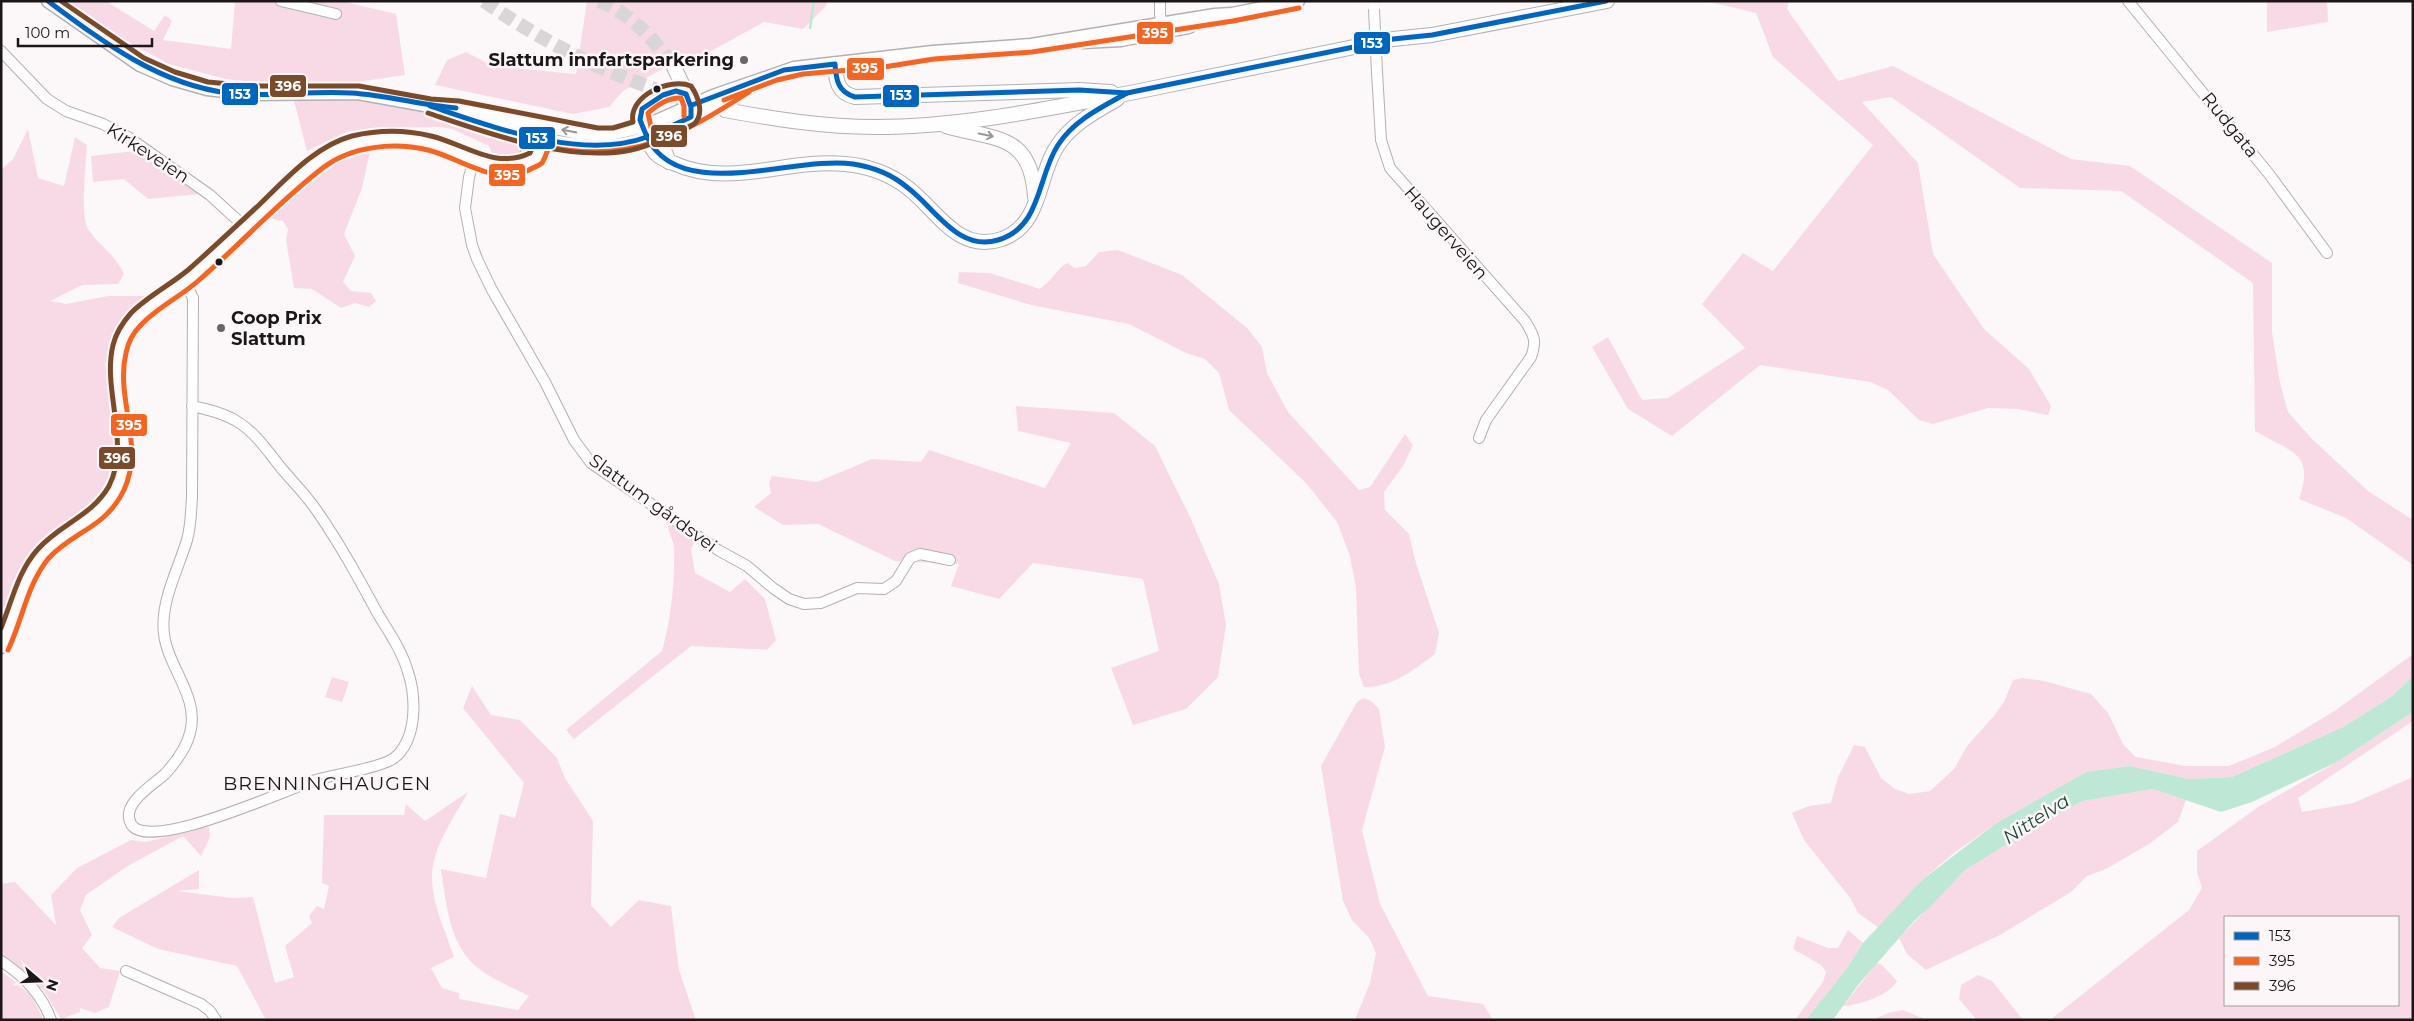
<svg xmlns="http://www.w3.org/2000/svg" width="2414" height="1021" font-family="Montserrat,sans-serif">
<rect width="100%" height="100%" fill="#fcf7f9"/>
<g fill="#f8dae7" fill-rule="evenodd">
<path d="M69,1H106L154,31L165,15L172,21L163,40L231,49L235,1H341L396,14L405,75L351,83L248,85L169,64L124,40Z"/>
<path d="M587,1H827L826,6L803,29L764,22L684,66L675,62L623,91L609,107L573,114L435,85L447,60L466,52L493,66L576,74Z"/>
<path d="M1706,1H1789L1787,9L1838,81L1893,66L2071,159L2130,166L2272,263V332L2280,383L2288,412L2311,438L2368,491L2413,520V565L2346,518L2299,499C2315,452 2292,453 2255,431L2253,283L2121,191L2020,188L1891,97L1862,102L1918,163L1933,254L1984,329L2029,369L2051,406L2048,415L2017,409L1988,408L1933,424L1919,420L1888,390L1870,382L1760,365L1672,436L1628,409L1592,347L1608,337L1642,400L1668,398L1745,348L1702,304L1743,253L1773,271L1873,145L1773,57L1756,13Z"/>
<path d="M2267,1H2327L2328,22L2267,32Z"/>
<path d="M293,97L376,101L435,114L477,130L514,139L519,144L520,152C512,159 505,161 494,159L489,146L452,129L439,127L377,128L346,132L307,151Z"/>
<path d="M28,129L38,178L64,186L75,137L87,145C86,161 80,217 88,229C99,246 116,255 124,274L118,284L82,285L50,301L66,304L108,296H149L114,332L105,364L117,442L114,472L92,508L48,537L23,567L1,621V170L13,159Z"/>
<path d="M371,147L362,188L344,234L355,256L343,282L351,291L371,293L376,301L369,307L355,303L341,308L312,289L294,288L286,240L288,229L283,221L269,218C302,187 327,161 371,147Z"/>
<path d="M135,151L199,194L148,199L124,179L93,182L91,156Z"/>
<path d="M1118,250L1182,275L1247,328L1262,347L1267,373L1288,412L1359,490L1370,487L1405,434L1413,445L1403,466L1384,492L1385,510L1409,534L1416,563L1439,633L1435,654C1414,670 1391,688 1364,687L1359,674L1356,588L1350,556L1337,522L1306,483L1229,410L1219,373L1205,359L1186,353L1129,324L1031,305L958,283L959,272L990,273L1040,289C1052,280 1056,270 1067,263L1075,268L1086,266L1099,252Z"/>
<path d="M1016,406L1114,413L1155,446L1191,519L1219,584L1226,625L1218,677L1186,709L1133,725L1111,668L1159,651L1143,579L1033,563L999,599L951,586L959,564L895,561L818,524L783,525L754,507L771,493L769,483L772,476L817,482L872,459L921,462L929,450L1045,488L1071,443L1018,431Z"/>
<path d="M668,523L695,541L691,549L695,573L730,592L745,579L765,599L776,640L767,650L691,646L574,739L566,730L662,651C671,619 675,582 674,549C674,539 667,533 668,523Z"/>
<path d="M2413,654V676L2391,697L2343,727L2232,777L2189,779L2130,766L2086,772L1995,824L1954,853L1922,880L1879,928L1858,913L1851,899L1804,840L1792,813L1809,806L1831,803L1838,777L1854,745L1865,747L1881,778L1895,789L1910,794L1930,791L1954,769L1967,746L1993,717L2004,702L2013,680L2023,678L2044,681L2091,694L2108,713L2123,744L2136,757L2186,766H2229L2275,747L2336,710Z"/>
<path d="M332,677L349,682L342,702L325,697Z"/>
<path d="M472,686L491,715L520,720L557,758L565,778L593,821L591,905L611,927L639,900L671,906L679,970L696,1020H266L237,966L158,949L112,927L119,918L199,870V889L177,891L232,898L253,897L275,983L294,977L285,946L312,923L309,916L317,906L324,909L329,886L322,883L324,815H404L406,804L425,821L468,792C454,818 432,847 432,878C432,904 446,932 454,957L431,968L442,988L459,993V999L518,1010L529,996C512,987 493,980 478,968C449,946 446,902 441,869L486,878L500,814L515,818L524,783L463,708Z"/>
<path d="M1363,698L1371,701L1379,709L1385,747L1362,830L1380,904L1428,996L1483,1004L1493,1020H1355L1370,983L1376,953L1370,939L1352,920L1343,901L1321,766L1357,702Z"/>
<path d="M2413,712V721L2298,798L2302,812L2353,803L2413,777V1020H2050L2189,910L2202,888L2197,872V851L2258,807L2337,762ZM2225,917H2398V1005H2225Z"/>
<path d="M2153,789L2186,800L2178,822L2149,844L2106,869L2087,876L2071,892L2000,935L1926,970L1907,954L1899,938L1965,870L2045,821L2083,801Z"/>
<path d="M209,827L210,837L201,856L183,836L126,867L86,895L80,910L92,935L82,948L100,968L120,971L109,1007L95,1013L80,1008V1012L61,1019L44,991L1,956V884L15,882L56,925L51,895L77,868L131,840L145,842Z"/>
<path d="M1848,930L1863,943L1847,968L1806,1020H1795L1823,982L1826,972L1821,965L1793,949L1797,936L1828,948H1838Z"/>
<path d="M1877,963L1882,965L1897,981C1889,996 1859,1005 1843,1006Z"/>
<path d="M1,971L31,995L44,1020H1Z"/>
<path d="M1978,975L1992,981L2023,1020H1977L1959,999L1961,985Z"/>
<path d="M1903,1010L1927,1020H1873L1888,1013Z"/>
</g>
<path fill="#bfe7d5" d="M2413,676V712L2337,762L2252,802L2221,812L2153,789L2083,801L2045,821L1965,870L1931,906L1914,921L1858,985L1833,1020H1806L1847,968L1863,943L1922,880L1995,824L2086,772L2130,766L2189,779L2232,777L2343,727L2391,697Z"/>
<g fill="none" stroke-linecap="round" stroke-linejoin="round">
<path stroke="#bfe7d5" stroke-width="2.5" d="M810,28L814,1"/>
<g stroke="#dad5d7" stroke-width="14" stroke-dasharray="14 7" stroke-linecap="butt">
<path d="M484,1C550,47 621,81 699,103"/>
<path d="M599,1C632,14 653,39 674,67"/>
</g>
<g stroke="#b4b0b2" stroke-width="12">
<g id="minor">
<path d="M281,1L336,14"/>
<path d="M1160,1V15L1164,29"/>
<path d="M2128,1L2269,174L2327,253"/>
<path d="M1,51L47,99L66,111L103,124L128,137L210,195L245,227"/>
<path d="M1377,72L1381,140L1390,168L1525,321C1534,335 1537,341 1531,357L1486,420L1479,438"/>
<path d="M474,160L469,177L465,208L472,245L477,259L492,290L545,382L574,440L591,463L718,550L747,566L773,588L789,599L804,604L821,603L857,588L884,589L896,581L910,558L920,554L950,560"/>
<path d="M185,282L193,298L192,497C191,511 191,526 187,540C178,570 160,602 164,634C168,668 200,697 190,733C186,749 176,762 165,774C153,785 120,804 131,824C148,854 289,788 316,780C340,773 366,771 389,761C398,757 403,750 407,741C416,721 415,693 408,672C402,651 389,632 378,614C359,579 340,544 317,511C307,496 294,483 282,469C269,453 256,433 238,422C224,413 207,409 192,406"/>
<path d="M1,961C24,976 42,994 51,1020"/>
<path d="M126,971L201,1004L210,1011L216,1020"/>
</g>
</g>
<g stroke="#b4b0b2" stroke-width="15">
<g id="major">
<path d="M48,1L140,65L172,79L207,89L251,94L358,93L430,106L458,108L578,133L606,135L643,127L713,96L794,68L933,52L1031,45L1215,15L1232,14L1298,1"/>
<path d="M1083,42L1121,40L1189,27"/>
<path d="M459,116C505,129 569,151 616,145C656,140 698,116 731,94"/>
<path d="M522,165L538,129"/>
<path d="M1,647C17,617 20,581 43,554C69,525 97,529 117,486C138,441 109,397 119,351C121,339 127,329 135,320C152,302 174,292 192,277C223,249 252,220 283,192C299,178 315,161 335,151C368,134 419,136 452,150C468,156 485,167 502,169C526,170 553,151 542,125"/>
</g>
</g>
<g stroke="#b4b0b2" stroke-width="16">
<g id="highway">
<path d="M835,64C836,80 837,93 855,97L1079,90L1111,92"/>
<path d="M674,67L692,105L691,117"/>
<path d="M725,110C774,119 824,127 875,127C961,127 1046,109 1130,93C1218,75 1305,57 1393,39L1432,35L1607,1"/>
<path d="M946,126C995,140 1031,133 1035,197"/>
<path d="M643,127C646,136 648,144 654,151C658,157 666,160 673,163C729,189 788,158 845,164C868,166 890,174 908,188C937,210 958,254 1002,239C1043,224 1037,175 1058,145C1073,123 1095,112 1117,99"/>
<path d="M643,127L657,133L669,162"/>
</g>
</g>
<use href="#minor" stroke="#fffefe" stroke-width="10"/>
<use href="#major" stroke="#fffefe" stroke-width="12"/>
<use href="#highway" stroke="#fffefe" stroke-width="14"/>
<g stroke="#b4b0b2" stroke-width="12" stroke-linecap="butt">
<path id="minor-bridge" d="M1374,9L1377,72"/>
</g>
<use href="#minor-bridge" stroke="#fffefe" stroke-width="10"/>
<g stroke="#fdf6f9" stroke-width="9">
<g id="bus-1">
<path d="M48,1C103,42 160,85 229,93C269,98 310,90 351,93C386,95 421,105 456,108"/>
<path d="M676,91L686,94L691,107V117L647,137L640,120L642,109L663,95Z"/>
<path d="M692,105L784,70L835,64C836,80 838,92 855,97L1079,90L1127,93L1393,39L1432,35L1606,1"/>
<path d="M430,106C493,127 582,161 647,137"/>
<path d="M647,137C680,205 795,155 853,164C873,167 893,175 908,188C935,208 958,252 998,240C1042,227 1037,177 1058,145C1074,120 1102,107 1127,93"/>
</g>
</g>
<g stroke="#fdf6f9" stroke-width="9">
<g id="bus-2">
<path d="M724,100L777,80L803,74L884,67L934,59L1032,52L1233,21L1299,8"/>
<path d="M653,136L648,113C657,105 668,97 681,98L684,106V116"/>
<path d="M8,650C22,621 27,585 48,559C73,531 105,529 124,490C145,444 115,399 126,353C128,343 133,333 140,326C156,308 180,297 198,281C241,244 278,202 324,167C352,146 394,142 428,150C461,158 496,188 531,169C534,167 539,166 542,163C545,159 547,151 549,147C630,164 682,135 749,92"/>
</g>
</g>
<g stroke="#fdf6f9" stroke-width="9">
<g id="bus-3">
<path d="M61,1L144,58L175,72L208,82L251,86H359L431,99L459,101L598,128H613L633,122C628,96 670,77 691,86C698,96 705,114 694,124C674,134 653,145 631,150C568,163 487,133 428,113"/>
<path d="M1,628C12,601 18,571 38,549C60,524 92,516 109,486C131,442 102,391 113,345C116,333 123,322 131,313C148,296 170,285 188,270C212,249 235,227 259,205C286,179 315,146 352,136C378,130 406,130 431,136C465,144 495,170 530,153L537,135"/>
</g>
</g>
<use href="#bus-1" stroke="#0065bd" stroke-width="5"/>
<use href="#bus-2" stroke="#f26522" stroke-width="5"/>
<use href="#bus-3" stroke="#7a4b2a" stroke-width="5"/>
</g>
<defs><path id="oneway-shaft" d="M-6 0H5M1.5-3L5.5 0L1.5 3" fill="none" stroke-width="1.6" stroke-linecap="round" stroke-linejoin="round" transform="scale(1.25)"/></defs>
<g stroke="#999697">
<use href="#oneway-shaft" transform="translate(569 131) rotate(-169)"/>
<use href="#oneway-shaft" transform="translate(986 135) rotate(12)"/>
</g>
<g fill="#6a6567" stroke="#fdf6f9" stroke-width="2">
<circle cx="744" cy="60" r="5"/>
<circle cx="221" cy="328" r="5"/>
</g>
<g fill="#1c1619" stroke="#fdf6f9" stroke-width="2">
<circle cx="657" cy="89" r="4.5"/>
<circle cx="219" cy="262" r="4.5"/>
</g>
<g text-anchor="middle" dominant-baseline="central" stroke-width="5" stroke-linejoin="round" paint-order="stroke">
<g font-size="18" font-weight="bold" fill="#1c1619" stroke="#fdf6f9" text-anchor="end">
<text x="734" y="60">Slattum innfartsparkering</text>
<text x="231" y="318" text-anchor="start">Coop Prix<tspan x="231" dy="21">Slattum</tspan></text>
</g>
<g font-size="18" fill="#1c1619" stroke="#fdf6f9">
<text transform="translate(2230 125) rotate(51)">Rudgata</text>
<text transform="translate(148 153) rotate(33)">Kirkeveien</text>
<text transform="translate(1446 233) rotate(49)">Haugerveien</text>
<text transform="translate(653 503) rotate(36)">Slattum gårdsvei</text>
</g>
<g font-size="19" letter-spacing="1" fill="#1c1619" stroke="#fdf6f9">
<text x="327" y="783">BRENNINGHAUGEN</text>
</g>
<g font-size="19" font-style="italic" fill="#1c4a38" stroke="#fdf6f9">
<text transform="translate(2036 819) rotate(-33)">Nittelva</text>
</g>
</g>
<g stroke="#fdf6f9" stroke-width="2">
<rect x="1136" y="21" width="38" height="24" rx="5" fill="#f26522"/>
<rect x="1353" y="31" width="38" height="24" rx="5" fill="#0065bd"/>
<rect x="846" y="57" width="39" height="24" rx="5" fill="#f26522"/>
<rect x="269" y="74" width="38" height="24" rx="5" fill="#7a4b2a"/>
<rect x="221" y="82" width="38" height="24" rx="5" fill="#0065bd"/>
<rect x="882" y="84" width="38" height="24" rx="5" fill="#0065bd"/>
<rect x="650" y="124" width="38" height="24" rx="5" fill="#7a4b2a"/>
<rect x="518" y="126" width="38" height="24" rx="5" fill="#0065bd"/>
<rect x="488" y="163" width="38" height="24" rx="5" fill="#f26522"/>
<rect x="110" y="413" width="38" height="24" rx="5" fill="#f26522"/>
<rect x="98" y="446" width="38" height="24" rx="5" fill="#7a4b2a"/>
</g>
<g font-size="14" text-anchor="middle" font-weight="bold" fill="#fff">
<text x="1155" y="38">395</text>
<text x="1372" y="48">153</text>
<text x="865" y="73">395</text>
<text x="288" y="91">396</text>
<text x="240" y="99">153</text>
<text x="901" y="100">153</text>
<text x="669" y="141">396</text>
<text x="537" y="143">153</text>
<text x="507" y="180">395</text>
<text x="129" y="430">395</text>
<text x="117" y="463">396</text>
</g>
<rect width="2414" height="1021" fill="none" stroke="#1c1619" stroke-width="5"/>
<rect x="2224" y="916" width="175" height="90" fill="#fdf6f9" stroke="#a39c9f"/>
<rect x="2234" y="932" width="25" height="8" fill="#0065bd" stroke="#a39c9f"/>
<text x="2269" y="941" font-size="15" fill="#1c1619">153</text>
<rect x="2234" y="957" width="25" height="8" fill="#f26522" stroke="#a39c9f"/>
<text x="2269" y="966" font-size="15" fill="#1c1619">395</text>
<rect x="2234" y="982" width="25" height="8" fill="#7a4b2a" stroke="#a39c9f"/>
<text x="2269" y="991" font-size="15" fill="#1c1619">396</text>
<g transform="translate(40 981) rotate(109)" stroke="#fdf6f9" stroke-width="4" paint-order="stroke">
<path d="M0-4L9 19L0 12L-9 19Z" fill="#1c1619"/>
<text y="-8" font-size="14" font-weight="bold" text-anchor="middle" fill="#1c1619">N</text>
</g>
<path d="M18 38v8h134v-8" fill="none" stroke="#1c1619" stroke-width="2.5"/>
<text x="25" y="38" font-size="15" fill="#1c1619" stroke="#fdf6f9" stroke-width="4" paint-order="stroke">100 m</text>
</svg>
